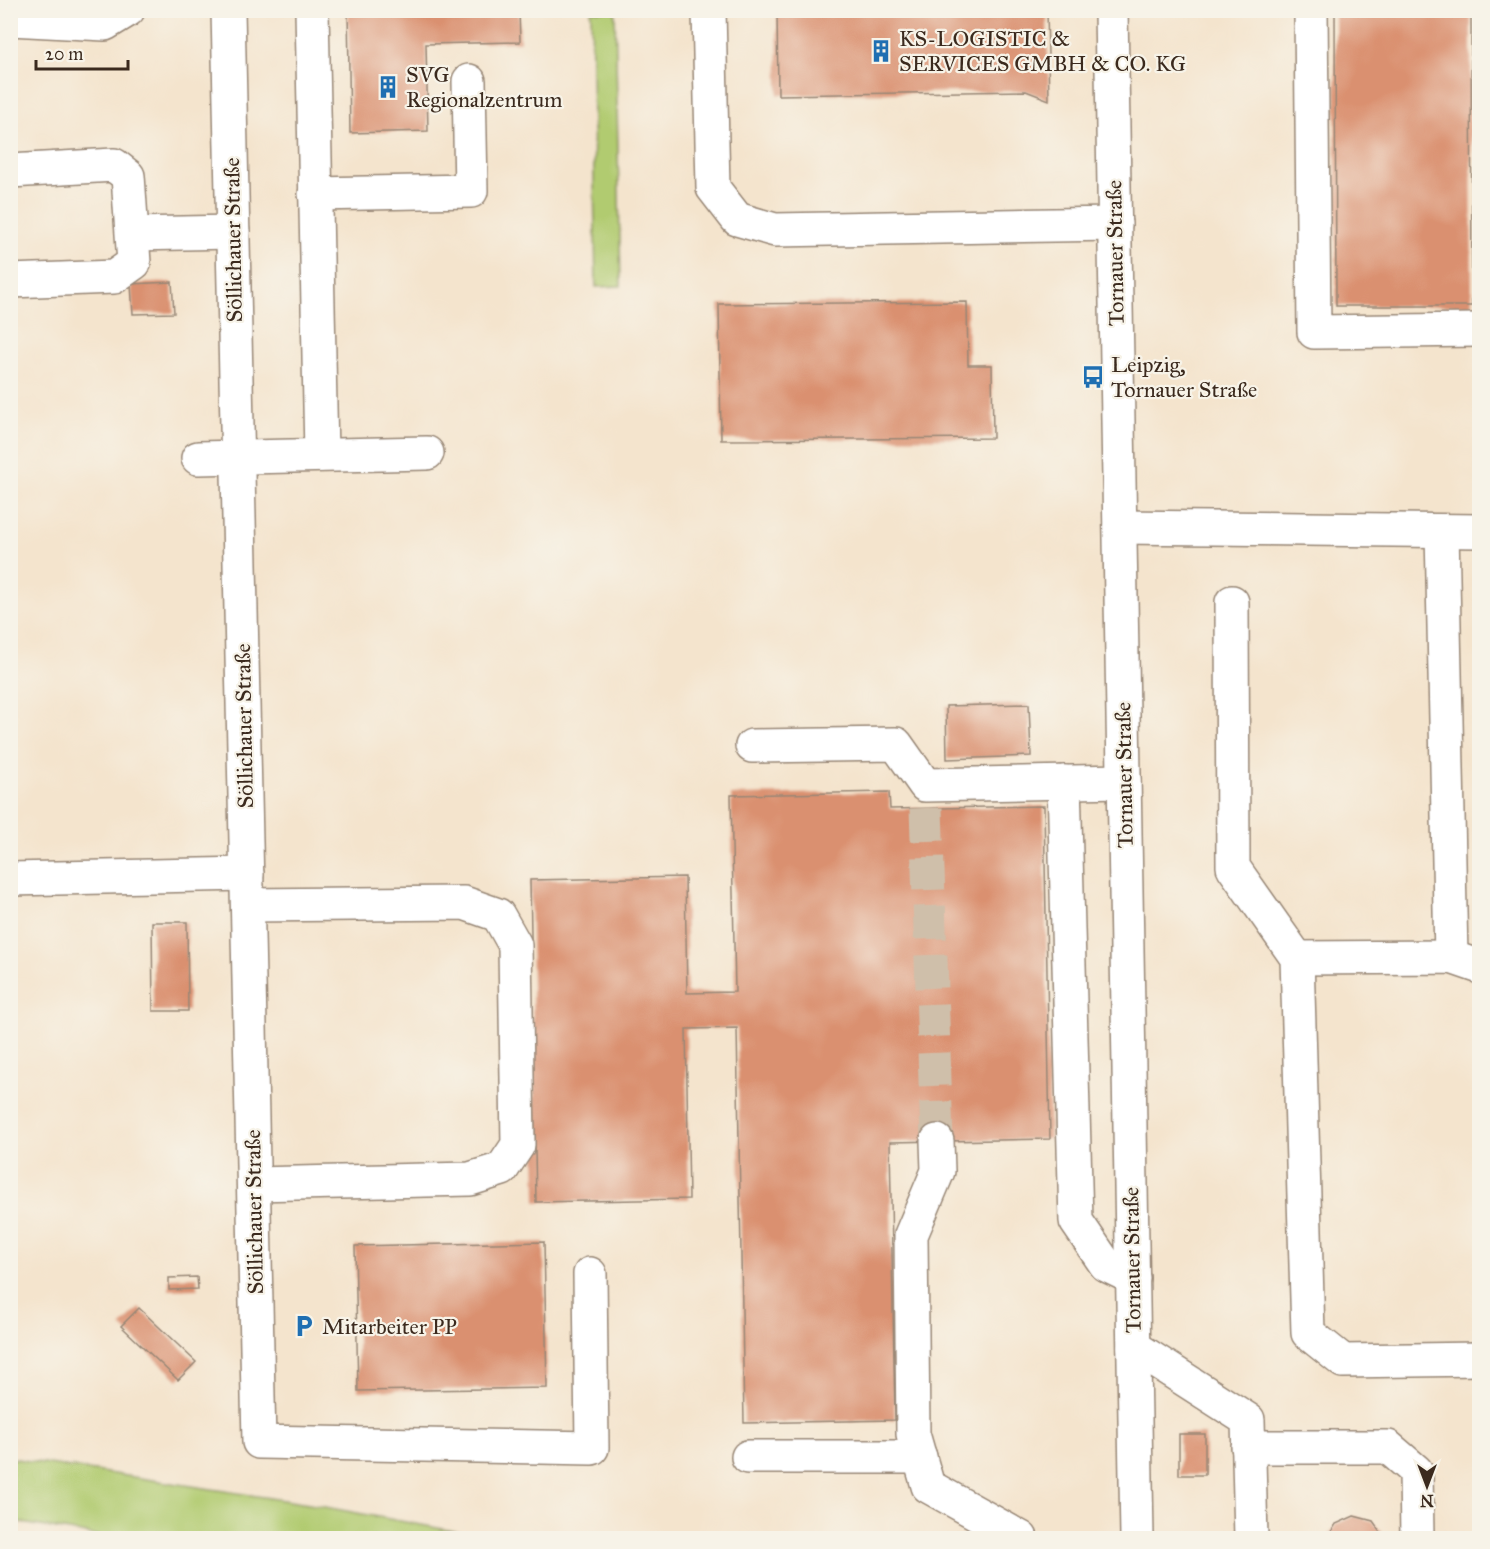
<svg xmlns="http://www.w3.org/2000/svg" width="1490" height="1549" font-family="'IM FELL Great Primer',serif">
<rect width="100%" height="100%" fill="#f7f3e8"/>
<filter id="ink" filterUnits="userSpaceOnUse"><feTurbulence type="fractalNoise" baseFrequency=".0167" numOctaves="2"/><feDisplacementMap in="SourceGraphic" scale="12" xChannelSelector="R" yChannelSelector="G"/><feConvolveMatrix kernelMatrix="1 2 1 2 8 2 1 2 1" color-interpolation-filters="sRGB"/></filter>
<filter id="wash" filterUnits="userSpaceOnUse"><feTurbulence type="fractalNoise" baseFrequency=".008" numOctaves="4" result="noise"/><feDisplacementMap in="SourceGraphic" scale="24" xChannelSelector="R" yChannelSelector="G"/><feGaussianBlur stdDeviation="1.35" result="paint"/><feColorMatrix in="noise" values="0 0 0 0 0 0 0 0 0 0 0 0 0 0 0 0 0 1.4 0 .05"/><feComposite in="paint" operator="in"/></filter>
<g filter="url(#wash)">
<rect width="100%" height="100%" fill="#f4e4cd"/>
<g fill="#b1cb70" stroke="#767a47" stroke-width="1.5">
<path d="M591,11H615L621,286L596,287Z"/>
<path d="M10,1458L309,1504L491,1538H110L11,1521Z"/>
</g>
<g id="blocks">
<g fill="#da906f">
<path d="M348,10H519L520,42L426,44L428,131L350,133Z"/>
<path d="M777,10H1047L1049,100L1026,91L778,95Z"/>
<path d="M1335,10H1471L1472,306H1336Z"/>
<path d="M172,282L174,313L133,314L131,284Z"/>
<path d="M967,302L968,365H992L993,438L721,440L719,304Z"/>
<path d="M1029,704L1031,756L947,759L946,706Z"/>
<path d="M889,792L890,809L1044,806L1050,1139L890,1142L895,1420L744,1423L737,1028L686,1029L689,1199L536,1202L530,880L685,877L687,993L735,992L731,795Z"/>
<path d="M152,922H187L188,1011H153Z"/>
<path d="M544,1242L547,1388L358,1391L355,1246Z"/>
<path d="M197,1277L198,1289L169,1290V1278Z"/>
<path d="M139,1308L196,1362L178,1380L121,1326Z"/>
<rect x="1179" y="1434" width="26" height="41"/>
<path d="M1354,1516L1373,1521L1385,1538H1327L1336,1524Z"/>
</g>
</g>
</g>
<g filter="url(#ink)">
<use href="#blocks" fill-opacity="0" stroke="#988776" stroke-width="1.5"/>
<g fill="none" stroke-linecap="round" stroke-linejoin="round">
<path stroke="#cfbfaa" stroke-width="33" stroke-dasharray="33 16" stroke-linecap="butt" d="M926,808L937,1141"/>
<g stroke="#988776" stroke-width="36">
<g id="minor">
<path d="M228,10L259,1442L592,1448L590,1274"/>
<path d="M312,10L321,455"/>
<path d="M709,10L713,188L737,219L775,230L1115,224"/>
<path d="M1111,10L1137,1538"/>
<path d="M1311,10L1314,332L1480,330"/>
<path d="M10,19L105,24L128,10"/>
<path d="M10,171L114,165L128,176L134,263L114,277L10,281"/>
<path d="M315,194L471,191L469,81"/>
<path d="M133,234L233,232"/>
<path d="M198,458L427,453"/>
<path d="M1120,527L1480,531"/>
<path d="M1442,531L1451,957"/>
<path d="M1232,602L1233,867L1297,958L1308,1333L1343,1361L1480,1359"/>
<path d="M752,746L896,744L925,785L1124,781"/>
<path d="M1064,782L1076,1221L1106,1265L1133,1278"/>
<path d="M10,879L247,874"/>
<path d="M248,905L464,903L498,915L515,945L518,1145L502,1169L470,1179L254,1184"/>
<path d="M1297,958L1451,957L1480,967"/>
<path d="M937,1141L938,1171L911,1235L913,1434L928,1486L1021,1538"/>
<path d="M1134,1347L1248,1420L1251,1538"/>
<path d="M1248,1447H1388L1416,1471L1417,1538"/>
<path d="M748,1457H920"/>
</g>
</g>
<use href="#minor" stroke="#fff" stroke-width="33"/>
</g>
</g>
<defs>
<g id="building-bare" transform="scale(1.8)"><path d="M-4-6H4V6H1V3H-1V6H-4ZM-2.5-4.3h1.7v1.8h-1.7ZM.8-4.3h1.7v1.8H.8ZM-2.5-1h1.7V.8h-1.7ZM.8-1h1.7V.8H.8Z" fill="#1f6fb2" stroke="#f7f3e8" stroke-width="2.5" paint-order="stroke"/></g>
<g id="bus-bare" transform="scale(1.8)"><path d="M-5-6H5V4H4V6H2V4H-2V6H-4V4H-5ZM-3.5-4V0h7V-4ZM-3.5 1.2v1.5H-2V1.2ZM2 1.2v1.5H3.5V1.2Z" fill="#1f6fb2" stroke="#f7f3e8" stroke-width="2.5" paint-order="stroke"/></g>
<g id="parking-bare" transform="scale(1.8)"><path d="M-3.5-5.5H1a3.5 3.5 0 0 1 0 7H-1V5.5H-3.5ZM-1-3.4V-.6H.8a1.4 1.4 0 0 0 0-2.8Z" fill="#1f6fb2" stroke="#f7f3e8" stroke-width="2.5" paint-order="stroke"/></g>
</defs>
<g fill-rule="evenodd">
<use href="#building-bare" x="881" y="51"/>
<use href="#building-bare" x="388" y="87"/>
<use href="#bus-bare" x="1093" y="377"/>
<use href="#parking-bare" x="304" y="1326"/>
</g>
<g text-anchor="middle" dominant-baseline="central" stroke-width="4.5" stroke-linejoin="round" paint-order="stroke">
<g font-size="22" fill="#3b2a1e" stroke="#f7f3e8" text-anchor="start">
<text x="899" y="38">KS-LOGISTIC &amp;<tspan x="899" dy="25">SERVICES GMBH &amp; CO. KG</tspan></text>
<text x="406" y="74">SVG<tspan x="406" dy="25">Regionalzentrum</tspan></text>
<text x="1111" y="364">Leipzig,<tspan x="1111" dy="25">Tornauer Straße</tspan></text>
<text x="322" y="1326">Mitarbeiter PP</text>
</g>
<g font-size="22" fill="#3b2a1e" stroke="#f7f3e8">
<text transform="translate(233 240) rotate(-91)">Söllichauer Straße</text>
<text transform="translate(1115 253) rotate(-91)">Tornauer Straße</text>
<text transform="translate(244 726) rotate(-91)">Söllichauer Straße</text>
<text transform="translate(1124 775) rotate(-91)">Tornauer Straße</text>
<text transform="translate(254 1212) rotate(-91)">Söllichauer Straße</text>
<text transform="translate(1132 1260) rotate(-91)">Tornauer Straße</text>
</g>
</g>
<rect width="1490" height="1549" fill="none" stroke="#f7f3e8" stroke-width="36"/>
<g transform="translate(1427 1486) rotate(180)" stroke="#f7f3e8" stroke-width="4.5" paint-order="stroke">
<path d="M0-4.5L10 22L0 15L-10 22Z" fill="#3b2a1e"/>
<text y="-9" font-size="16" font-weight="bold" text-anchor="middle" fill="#3b2a1e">N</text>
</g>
<path d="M36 60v9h92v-9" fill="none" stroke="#3b2a1e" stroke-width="3"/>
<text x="45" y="60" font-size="18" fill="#3b2a1e" stroke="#f7f3e8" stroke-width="4.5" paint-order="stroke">20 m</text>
</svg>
